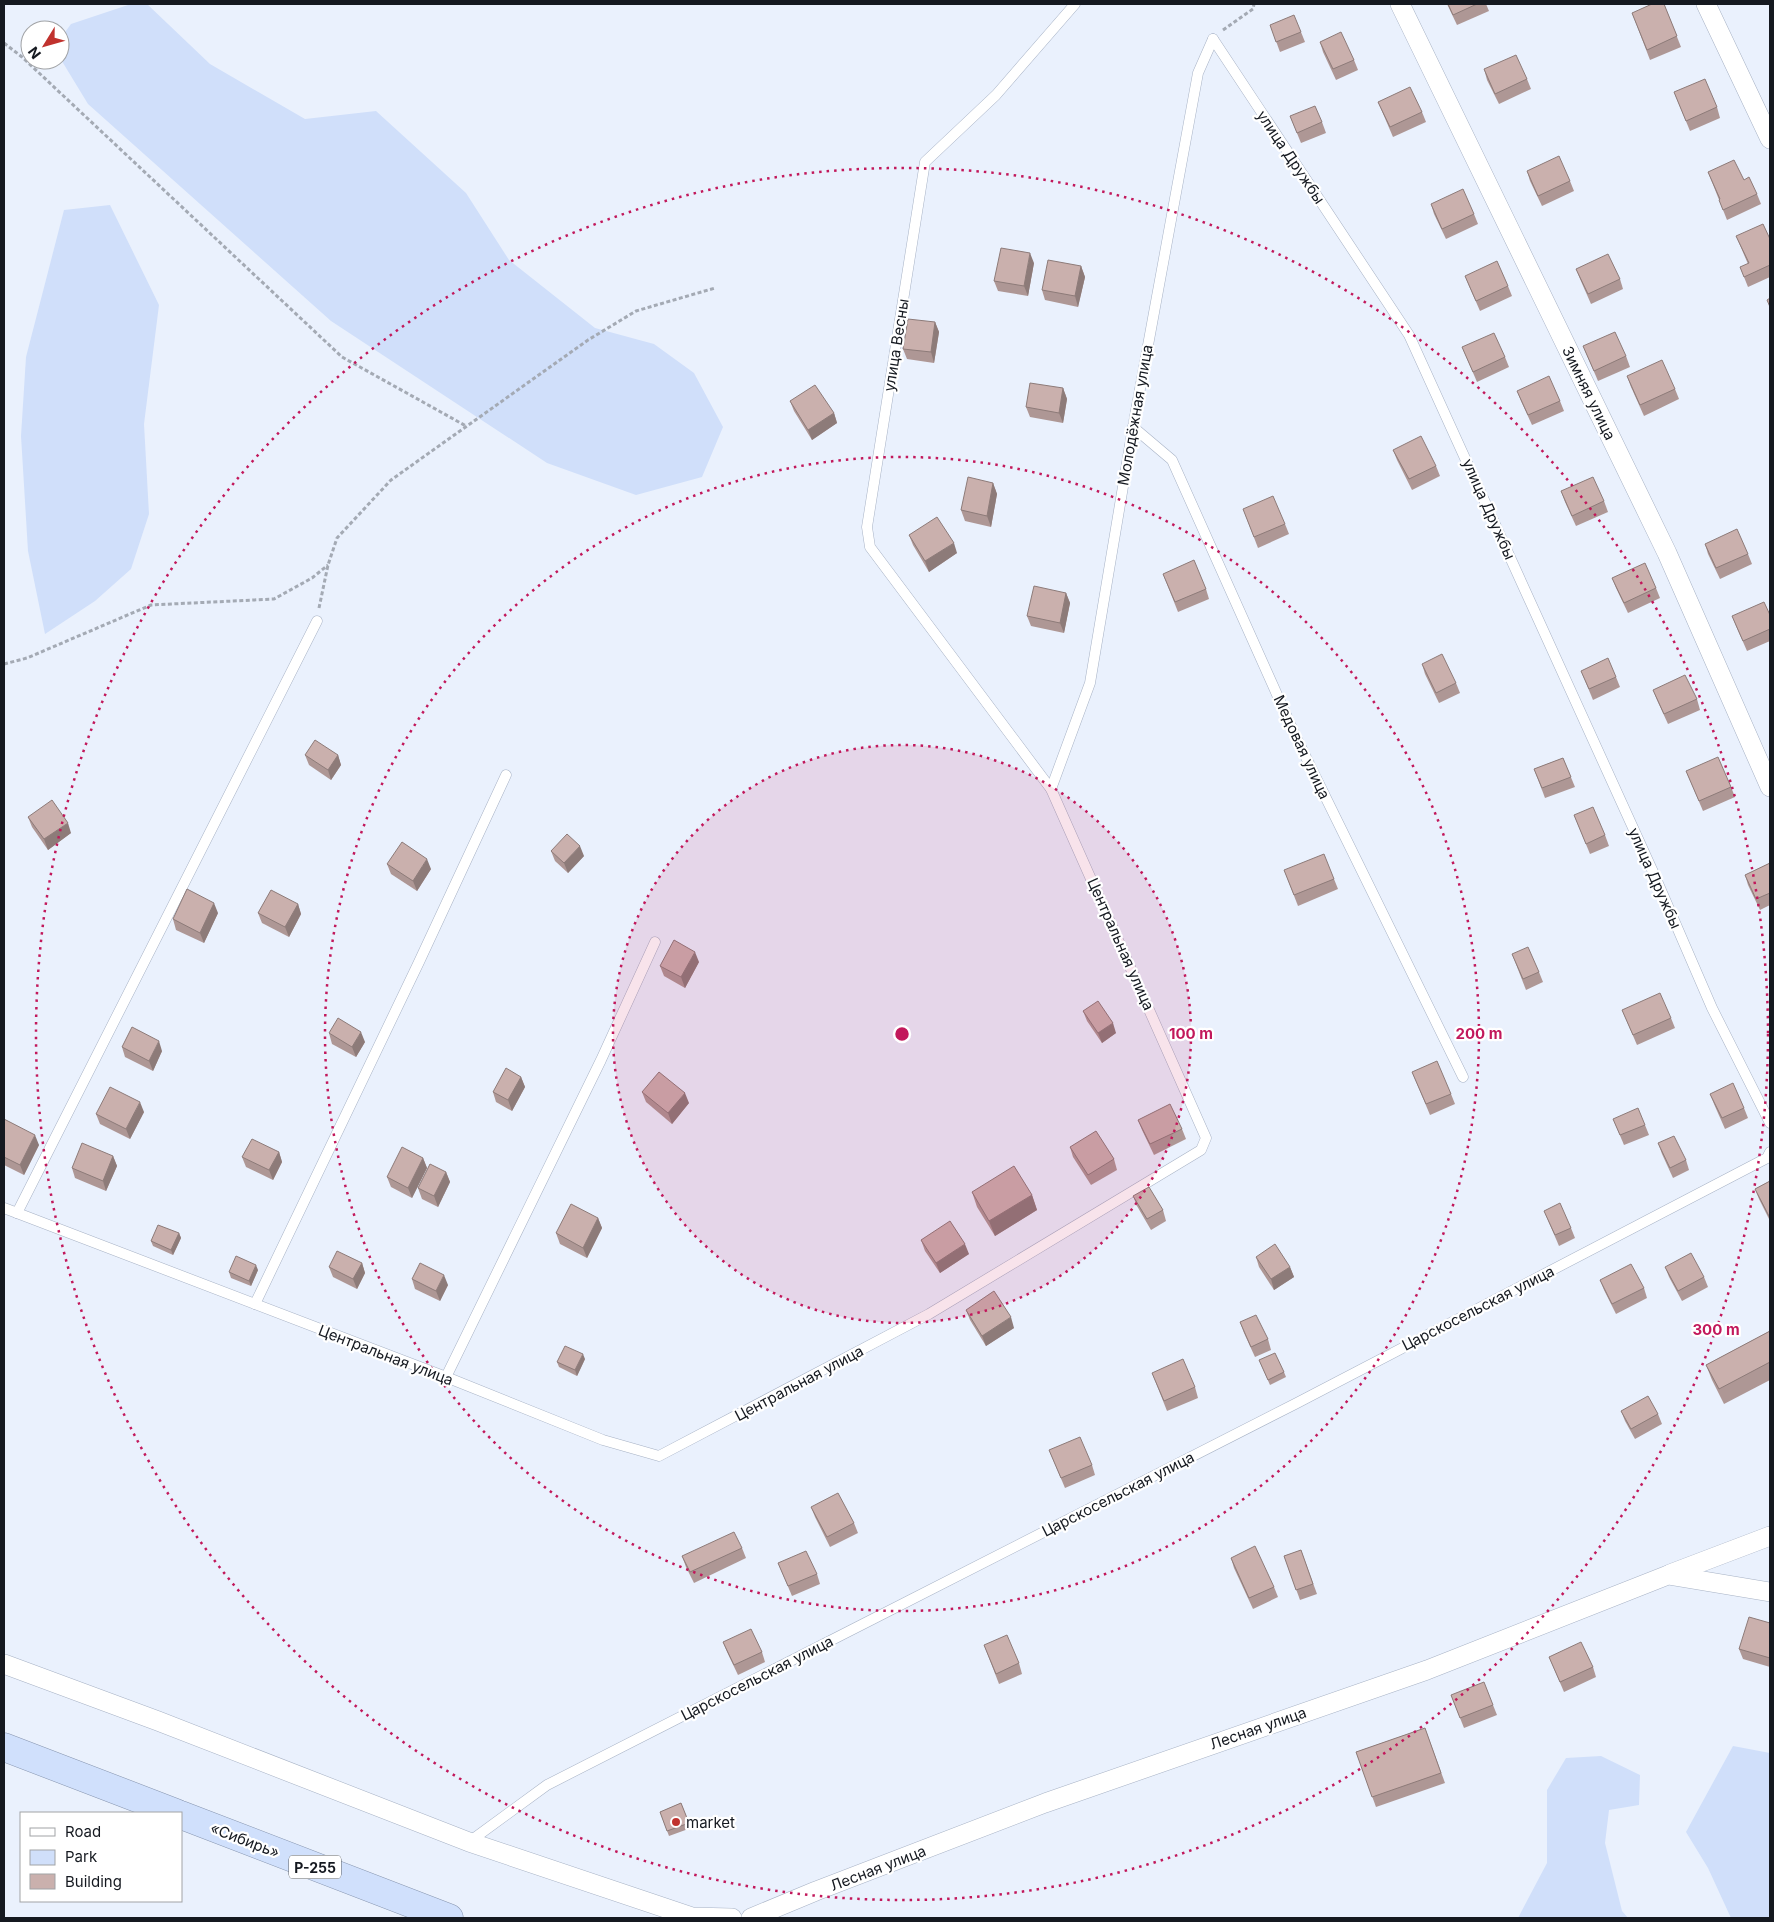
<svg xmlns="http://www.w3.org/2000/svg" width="1774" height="1922" font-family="Inter,sans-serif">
<rect width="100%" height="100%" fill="#eaf1fd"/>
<g fill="#d0dffa">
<path d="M131,4H147L210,64L305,119L376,111L466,193L509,260L595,328L654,344L694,373L723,427L702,477L636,495L547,463L331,321L88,104L60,58V39L71,24Z"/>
<path d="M110,205L159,305L144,424L149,514L131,569L95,601L45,634L28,551L21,436L26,357L64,210Z"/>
<path d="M1733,1746L1770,1753V1918H1731L1708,1868L1686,1832Z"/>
<path d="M1601,1756L1640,1775L1639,1805L1609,1810L1605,1843L1622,1911L1628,1918H1518L1547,1863V1790L1566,1758Z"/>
</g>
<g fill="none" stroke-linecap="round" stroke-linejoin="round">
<g stroke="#a7b2c5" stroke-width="11">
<g id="service">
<path d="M1213,39L1409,335L1654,874L1712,1008L1770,1123"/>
<path d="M1133,427L1172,460L1296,737L1463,1077"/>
<path d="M1051,789L1090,683L1133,427L1198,73L1213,39"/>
<path d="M4,1208L446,1377L603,1440L659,1456L929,1314L1201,1150L1206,1138L1051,789L870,547L867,527L925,162L996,95L1075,4"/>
<path d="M17,1213L317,621"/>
<path d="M255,1304L419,962L506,775"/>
<path d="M446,1377L601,1060L655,942"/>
<path d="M469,1842L547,1785L1295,1404L1767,1158L1770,1152"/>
</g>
</g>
<g stroke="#a7b2c5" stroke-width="20">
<g id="minor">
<path d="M1400,4L1667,553L1770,787"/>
<path d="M1706,4L1770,139"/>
<path d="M1670,1574L1770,1536"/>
<path d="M4,1664L158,1721L469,1842L692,1917L732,1918"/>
<path d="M751,1918L816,1891L1045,1803L1427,1670L1668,1575L1770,1592"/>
</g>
</g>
<g stroke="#8795af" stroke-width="29">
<g id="trunk">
<path d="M4,1747L176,1813"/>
<path d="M181,1815L449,1918"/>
</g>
</g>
<g stroke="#a4aab4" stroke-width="3" stroke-dasharray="4 2.5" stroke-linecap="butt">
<path d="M1223,30L1253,9L1254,4"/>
<path d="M4,43L22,57L342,357L466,426"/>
<path d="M319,608L328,565L337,538L391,480L588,340L636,311L715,288"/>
<path d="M4,664L27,658L151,605L274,599L312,578L328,565"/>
</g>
<use href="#service" stroke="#fff" stroke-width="10"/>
<use href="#minor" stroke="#fff" stroke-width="19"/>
<use href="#trunk" stroke="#d0e0fc" stroke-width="28"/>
</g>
<g fill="#ae9795">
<path d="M1447,4H1486L1489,11L1457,25Z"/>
<path d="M1664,4L1681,47L1650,60L1632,13Z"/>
<path d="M1270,25L1301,32L1305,42L1280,52Z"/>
<path d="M1320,42L1354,60L1358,70L1336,80L1323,52Z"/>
<path d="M1484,69L1527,79L1531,89L1499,104L1487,80Z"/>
<path d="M1674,92L1717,107L1720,118L1690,131Z"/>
<path d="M1378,102L1422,112L1426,122L1393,137Z"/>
<path d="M1290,116L1322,122L1326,133L1301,143Z"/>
<path d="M1527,171L1570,181L1574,191L1542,206L1530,181Z"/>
<path d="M1708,172L1744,180L1757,194L1761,204L1727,220Z"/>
<path d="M1431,204L1474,214L1478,224L1446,239L1434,214Z"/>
<path d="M1736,236L1770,239V277L1748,287L1740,267L1748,264Z"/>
<path d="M1034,263L1028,296L998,291L994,281Z"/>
<path d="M1081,266L1085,277L1078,307L1045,300L1042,290Z"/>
<path d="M1576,269L1620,279L1623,289L1591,304L1580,279Z"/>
<path d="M1465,276L1508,286L1512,296L1480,311L1469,286Z"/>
<path d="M935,322L939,332L934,363L907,359L903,349Z"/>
<path d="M1583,346L1626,356L1630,367L1598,381Z"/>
<path d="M1462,347L1505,357L1509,367L1477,382Z"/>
<path d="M1627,376L1675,389L1679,399L1644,416L1631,387Z"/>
<path d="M1063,388L1067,399L1063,423L1030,417L1026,407Z"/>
<path d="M1517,391L1560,401L1564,411L1532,425L1521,401Z"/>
<path d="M790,401L834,413L837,423L812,440L794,411Z"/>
<path d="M1393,450L1436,466L1440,476L1412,490L1397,460Z"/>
<path d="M993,483L997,494L991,527L965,521L961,510Z"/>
<path d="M1561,491L1604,501L1608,512L1576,526L1565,502Z"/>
<path d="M1243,509L1285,524L1289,534L1258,548Z"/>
<path d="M909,535L957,553L929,572L913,545Z"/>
<path d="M1705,544L1748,554L1752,564L1720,579L1708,554Z"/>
<path d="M1163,574L1206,589L1209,599L1178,612Z"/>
<path d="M1612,578L1656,588L1660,598L1628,613L1616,588Z"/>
<path d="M1066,593L1070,603L1064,633L1031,626L1027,616Z"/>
<path d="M1770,615V641L1747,651L1736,626L1732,616Z"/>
<path d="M1422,664L1456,683L1460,693L1439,703L1425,674Z"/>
<path d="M1581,671L1616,677L1620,687L1593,700Z"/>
<path d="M1653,690L1697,699L1700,710L1668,724L1657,700Z"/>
<path d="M305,755H338L341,765L331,780L309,765Z"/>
<path d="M1563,758L1575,787L1545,798L1534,769Z"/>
<path d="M1686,771L1731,787L1735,797L1703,811Z"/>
<path d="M1574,815L1605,835L1609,846L1590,854Z"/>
<path d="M28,817L71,833L48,850L32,827Z"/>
<path d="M551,851L584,856L568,873L555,861Z"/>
<path d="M1770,863V905L1760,910L1748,885L1745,875Z"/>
<path d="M387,864L431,869L417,891L391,874Z"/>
<path d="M1284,870L1334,879L1338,889L1298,906Z"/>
<path d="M298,904L301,914L289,937L262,923L258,913Z"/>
<path d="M218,913L204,943L176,930L173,919Z"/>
<path d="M1512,954L1539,972L1543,982L1526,990Z"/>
<path d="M699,962L685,988L664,976L660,966Z"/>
<path d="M1622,1010L1671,1018L1675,1028L1637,1045Z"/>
<path d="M1083,1011L1116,1033L1102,1043L1087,1021Z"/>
<path d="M329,1033L365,1042L356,1057L332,1044Z"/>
<path d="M122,1047L162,1051L153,1071L125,1057Z"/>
<path d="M1412,1072L1451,1094L1455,1104L1430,1115Z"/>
<path d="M521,1077L525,1087L512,1111L496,1102L493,1092Z"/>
<path d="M642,1092L689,1103L672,1124L646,1102Z"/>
<path d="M1710,1094L1744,1108L1748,1118L1725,1129L1714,1104Z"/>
<path d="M144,1112L130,1139L100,1124L96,1114Z"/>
<path d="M4,1119L39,1145L24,1175L4,1165Z"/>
<path d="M1613,1119L1645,1125L1649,1135L1624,1145Z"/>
<path d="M1138,1120L1182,1129L1186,1139L1154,1155L1142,1130Z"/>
<path d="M1658,1143L1686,1160L1689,1170L1673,1178L1662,1154Z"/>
<path d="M1070,1147L1114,1159L1117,1170L1091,1185L1073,1157Z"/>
<path d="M279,1152L282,1162L273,1180L246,1167L242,1157Z"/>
<path d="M113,1156L117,1166L106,1191L75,1178L72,1168Z"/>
<path d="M423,1158L427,1168L412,1198L391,1187L387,1177Z"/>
<path d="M446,1172L450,1182L438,1207L422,1199L418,1188Z"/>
<path d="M1770,1181V1221L1759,1199L1755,1189Z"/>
<path d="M972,1192L1032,1195L1037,1210L995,1236L977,1207Z"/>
<path d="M1133,1196L1163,1210L1166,1221L1151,1230L1137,1206Z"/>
<path d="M1544,1211L1571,1228L1575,1238L1559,1246Z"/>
<path d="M598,1218L602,1228L587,1258L560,1244L556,1233Z"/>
<path d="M179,1233L181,1238L173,1255L153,1246L151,1241Z"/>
<path d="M921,1240L969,1254L940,1273L925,1251Z"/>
<path d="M1256,1257L1290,1267L1294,1277L1274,1290L1259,1267Z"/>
<path d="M362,1263L365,1273L357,1289L333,1277L329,1267Z"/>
<path d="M1665,1267L1704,1277L1708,1287L1682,1301L1669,1277Z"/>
<path d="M258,1270L251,1286L231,1278L229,1272Z"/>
<path d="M412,1279L448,1285L440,1301L415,1289Z"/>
<path d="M1600,1280L1644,1288L1647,1298L1616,1314L1604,1290Z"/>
<path d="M966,1310L1014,1328L986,1346L970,1320Z"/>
<path d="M1240,1322L1268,1339L1271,1350L1255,1357L1244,1333Z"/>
<path d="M1770,1331V1380L1724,1404L1712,1380L1706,1365Z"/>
<path d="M585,1359L577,1376L559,1367L557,1362Z"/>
<path d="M1259,1360L1284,1372L1286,1377L1270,1385Z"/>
<path d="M1152,1373L1195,1387L1198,1398L1167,1411Z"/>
<path d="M1621,1411L1658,1414L1662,1424L1635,1439L1625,1421Z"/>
<path d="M1049,1450L1092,1465L1095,1475L1065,1488Z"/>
<path d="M811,1507L854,1523L858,1533L830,1547L815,1517Z"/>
<path d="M742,1548L746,1558L694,1583L686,1567L682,1556Z"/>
<path d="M1301,1550L1317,1594L1300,1600L1284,1556Z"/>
<path d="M1231,1558L1274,1587L1278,1597L1253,1609L1234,1568Z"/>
<path d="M778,1563L817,1574L820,1584L792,1596Z"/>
<path d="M1770,1623V1667L1743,1659L1739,1649Z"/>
<path d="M723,1642L762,1652L765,1662L738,1675L727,1652Z"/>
<path d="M984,1645L1019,1663L1022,1674L999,1684Z"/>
<path d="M1549,1657L1593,1667L1596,1677L1564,1692Z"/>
<path d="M1451,1695L1493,1705L1497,1715L1464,1728Z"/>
<path d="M1425,1728L1445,1783L1376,1807L1356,1752Z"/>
<path d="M681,1803L691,1828L669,1836L660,1812Z"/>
</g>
<g fill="#8d7b79">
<path d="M1030,253L1034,263L1028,296L1024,286Z"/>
<path d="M1081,266L1085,277L1078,307L1075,296Z"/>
<path d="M935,322L939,332L934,363L931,352Z"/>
<path d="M1063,388L1067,399L1063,423L1059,413Z"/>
<path d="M834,413L837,423L812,440L808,430Z"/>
<path d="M993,483L997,494L991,527L987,516Z"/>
<path d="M954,543L957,553L929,572L925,561Z"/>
<path d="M1066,593L1070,603L1064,633L1060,623Z"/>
<path d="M338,755L341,765L331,780L328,770Z"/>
<path d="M68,823L71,833L48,850L44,839Z"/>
<path d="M580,846L584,856L568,873L564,863Z"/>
<path d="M427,859L431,869L417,891L413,881Z"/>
<path d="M214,903L218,913L204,943L200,933Z"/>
<path d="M298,904L301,914L289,937L285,927Z"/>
<path d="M695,952L699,962L685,988L681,977Z"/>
<path d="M1113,1023L1116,1033L1102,1043L1098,1033Z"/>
<path d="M361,1032L365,1042L356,1057L352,1047Z"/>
<path d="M159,1041L162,1051L153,1071L149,1061Z"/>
<path d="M521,1077L525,1087L512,1111L508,1100Z"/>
<path d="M685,1093L689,1103L672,1124L668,1113Z"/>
<path d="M140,1102L144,1112L130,1139L126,1129Z"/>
<path d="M35,1135L39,1145L24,1175L20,1165Z"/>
<path d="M279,1152L282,1162L273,1180L269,1170Z"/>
<path d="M113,1156L117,1166L106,1191L103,1181Z"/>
<path d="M423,1158L427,1168L412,1198L408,1188Z"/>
<path d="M446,1172L450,1182L438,1207L434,1196Z"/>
<path d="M1032,1195L1037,1210L995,1236L989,1221Z"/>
<path d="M598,1218L602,1228L587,1258L583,1248Z"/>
<path d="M179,1233L181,1238L173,1255L171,1250Z"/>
<path d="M965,1244L969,1254L940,1273L936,1263Z"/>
<path d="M362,1263L365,1273L357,1289L353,1279Z"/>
<path d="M256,1265L258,1270L251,1286L249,1281Z"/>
<path d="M1290,1267L1294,1277L1274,1290L1271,1279Z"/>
<path d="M444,1275L448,1285L440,1301L436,1291Z"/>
<path d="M1011,1317L1014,1328L986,1346L982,1336Z"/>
<path d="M583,1354L585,1359L577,1376L575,1370Z"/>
</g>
<g fill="#cab0ad" stroke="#8d7b79">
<path d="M1448,4H1477L1453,15Z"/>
<path d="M1652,4H1664L1677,36L1647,50L1632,13Z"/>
<path d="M1294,15L1301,32L1276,42L1270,25Z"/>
<path d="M1341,32L1354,60L1333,69L1320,42Z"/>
<path d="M1516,55L1527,79L1495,94L1484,69Z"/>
<path d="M1705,79L1717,107L1686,121L1674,92Z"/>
<path d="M1410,87L1422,112L1390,127L1378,102Z"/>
<path d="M1315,106L1322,122L1297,133L1290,116Z"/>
<path d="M1559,156L1570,181L1538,196L1527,171Z"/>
<path d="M1734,160L1744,180L1749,177L1757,194L1723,210L1719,200L1720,199L1708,172Z"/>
<path d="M1463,189L1474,214L1442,229L1431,204Z"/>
<path d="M1763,224L1770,239V265L1744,277L1740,267L1749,263L1736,236Z"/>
<path d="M1001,248L1030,253L1024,286L994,281Z"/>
<path d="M1608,254L1620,279L1588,294L1576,269Z"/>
<path d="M1048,260L1081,266L1075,296L1042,290Z"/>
<path d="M1497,261L1508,286L1476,301L1465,276Z"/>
<path d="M1770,298V307L1767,300Z"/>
<path d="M908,319L935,322L931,352L903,349Z"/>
<path d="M1615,332L1626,356L1594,371L1583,346Z"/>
<path d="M1494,333L1505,357L1473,372L1462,347Z"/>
<path d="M1662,360L1675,389L1640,405L1627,376Z"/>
<path d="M1549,376L1560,401L1528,415L1517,391Z"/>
<path d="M1030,383L1063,388L1059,413L1026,407Z"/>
<path d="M815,385L834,413L808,430L790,401Z"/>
<path d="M1421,436L1436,466L1409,479L1393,450Z"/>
<path d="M968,477L993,483L987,516L961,510Z"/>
<path d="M1593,477L1604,501L1572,516L1561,491Z"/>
<path d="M1273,496L1285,524L1254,537L1243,509Z"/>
<path d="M937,517L954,543L925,561L909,535Z"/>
<path d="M1737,529L1748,554L1716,568L1705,544Z"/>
<path d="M1194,560L1206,589L1175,602L1163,574Z"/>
<path d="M1645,563L1656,588L1624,603L1612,578Z"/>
<path d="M1034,586L1066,593L1060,623L1027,616Z"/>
<path d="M1764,602L1770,615V629L1743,641L1732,616Z"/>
<path d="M1442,654L1456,683L1436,693L1422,664Z"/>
<path d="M1608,658L1616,677L1589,689L1581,671Z"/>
<path d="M1685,675L1697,699L1664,714L1653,690Z"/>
<path d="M315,740L338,755L328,770L305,755Z"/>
<path d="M1718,757L1731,787L1699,801L1686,771Z"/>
<path d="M1563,758L1571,777L1542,788L1534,769Z"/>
<path d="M52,800L68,823L44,839L28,817Z"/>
<path d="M1593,807L1605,835L1586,844L1574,815Z"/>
<path d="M567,834L580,846L564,863L551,851Z"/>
<path d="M402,842L427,859L413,881L387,864Z"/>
<path d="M1324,854L1334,879L1294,895L1284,870Z"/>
<path d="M1770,863V893L1756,899L1745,875Z"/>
<path d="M187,889L214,903L200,933L173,919Z"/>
<path d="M271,890L298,904L285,927L258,913Z"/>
<path d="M674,940L695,952L681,977L660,966Z"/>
<path d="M1528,947L1539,972L1523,979L1512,954Z"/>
<path d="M1660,993L1671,1018L1633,1035L1622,1010Z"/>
<path d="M1098,1001L1113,1023L1098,1033L1083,1011Z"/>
<path d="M338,1018L361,1032L352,1047L329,1033Z"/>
<path d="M132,1027L159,1041L149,1061L122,1047Z"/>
<path d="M1437,1061L1451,1094L1426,1104L1412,1072Z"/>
<path d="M506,1068L521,1077L508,1100L493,1092Z"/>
<path d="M659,1072L685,1093L668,1113L642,1092Z"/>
<path d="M1733,1083L1744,1108L1722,1118L1710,1094Z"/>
<path d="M110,1087L140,1102L126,1129L96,1114Z"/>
<path d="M1170,1104L1182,1129L1150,1144L1138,1120Z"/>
<path d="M1638,1108L1645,1125L1620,1135L1613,1119Z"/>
<path d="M4,1119L35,1135L20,1165L4,1157Z"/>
<path d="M1096,1131L1114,1159L1088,1175L1070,1147Z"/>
<path d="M1674,1136L1686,1160L1670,1168L1658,1143Z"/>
<path d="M252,1139L279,1152L269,1170L242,1157Z"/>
<path d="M82,1143L113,1156L103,1181L72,1168Z"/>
<path d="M402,1147L423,1158L408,1188L387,1177Z"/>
<path d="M430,1164L446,1172L434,1196L418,1188Z"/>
<path d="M1014,1166L1032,1195L989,1221L972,1192Z"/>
<path d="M1770,1181V1218L1755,1189Z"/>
<path d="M1149,1187L1163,1210L1147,1219L1133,1196Z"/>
<path d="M1560,1203L1571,1228L1555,1235L1544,1211Z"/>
<path d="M571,1204L598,1218L583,1248L556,1233Z"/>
<path d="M950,1221L965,1244L936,1263L921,1240Z"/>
<path d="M158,1225L179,1233L171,1250L151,1241Z"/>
<path d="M1275,1244L1290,1267L1271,1279L1256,1257Z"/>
<path d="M337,1251L362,1263L353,1279L329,1267Z"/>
<path d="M1691,1253L1704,1277L1678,1291L1665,1267Z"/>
<path d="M236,1256L256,1265L249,1281L229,1272Z"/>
<path d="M420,1263L444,1275L436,1291L412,1279Z"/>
<path d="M1631,1264L1644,1288L1612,1304L1600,1280Z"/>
<path d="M994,1291L1011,1317L982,1336L966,1310Z"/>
<path d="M1256,1315L1268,1339L1251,1347L1240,1322Z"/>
<path d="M1770,1331V1362L1719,1389L1706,1365Z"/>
<path d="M565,1346L583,1354L575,1370L557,1362Z"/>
<path d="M1275,1353L1284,1372L1268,1380L1259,1360Z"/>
<path d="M1183,1359L1195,1387L1164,1401L1152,1373Z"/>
<path d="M1648,1396L1658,1414L1631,1429L1621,1411Z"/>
<path d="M1080,1437L1092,1465L1061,1478L1049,1450Z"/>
<path d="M838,1493L854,1523L827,1537L811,1507Z"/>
<path d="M734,1532L742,1548L690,1572L682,1556Z"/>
<path d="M1255,1546L1274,1587L1249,1598L1231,1558Z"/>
<path d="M1301,1550L1313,1584L1296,1590L1284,1556Z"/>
<path d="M806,1551L817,1574L788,1586L778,1563Z"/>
<path d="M1749,1617L1770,1623V1658L1739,1649Z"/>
<path d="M751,1629L762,1652L734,1665L723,1642Z"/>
<path d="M1007,1635L1019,1663L996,1674L984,1645Z"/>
<path d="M1581,1642L1593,1667L1560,1682L1549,1657Z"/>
<path d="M1484,1682L1493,1705L1460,1718L1451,1695Z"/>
<path d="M1425,1728L1441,1773L1372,1797L1356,1752Z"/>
<path d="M681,1803L689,1823L667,1831L660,1812Z"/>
</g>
<circle cx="902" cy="1034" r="289" fill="#c2185b" fill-opacity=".12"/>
<g fill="none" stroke="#c2185b" stroke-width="2.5" stroke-dasharray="2.5 5">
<circle cx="902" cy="1034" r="289"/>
<circle cx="902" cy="1034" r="577"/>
<circle cx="902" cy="1034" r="866"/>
</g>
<circle fill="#c0322e" stroke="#fff" stroke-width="2" cx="676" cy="1822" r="5"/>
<g text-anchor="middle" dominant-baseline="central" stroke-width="4.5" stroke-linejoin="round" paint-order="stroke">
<rect fill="#fff" stroke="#5b5e63" stroke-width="1" x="289" y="1855.5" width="52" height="23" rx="4"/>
<g font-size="14" font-weight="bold" fill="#151920">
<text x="315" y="1867">Р-255</text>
</g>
<g font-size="15" fill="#151920" stroke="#fff">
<text transform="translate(1291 157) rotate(56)">улица Дружбы</text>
<text transform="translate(896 345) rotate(-81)">улица Весны</text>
<text transform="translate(1589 393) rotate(64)">Зимняя улица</text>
<text transform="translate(1135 415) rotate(-80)">Молодёжная улица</text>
<text transform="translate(1489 509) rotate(66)">улица Дружбы</text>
<text transform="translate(1302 747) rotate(65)">Медовая улица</text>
<text transform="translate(1655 878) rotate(66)">улица Дружбы</text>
<text transform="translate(1121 944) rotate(66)">Центральная улица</text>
<text transform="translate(1478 1308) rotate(-27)">Царскосельская улица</text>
<text transform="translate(386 1355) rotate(21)">Центральная улица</text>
<text transform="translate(799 1383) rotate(-28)">Центральная улица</text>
<text transform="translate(1118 1494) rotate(-27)">Царскосельская улица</text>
<text transform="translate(757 1678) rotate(-27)">Царскосельская улица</text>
<text transform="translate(1258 1728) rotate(-19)">Лесная улица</text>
<text transform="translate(245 1840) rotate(21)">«Сибирь»</text>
<text transform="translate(878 1868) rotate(-21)">Лесная улица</text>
</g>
<g font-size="15" fill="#151920" stroke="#fff" text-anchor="start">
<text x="686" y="1822">market</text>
</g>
</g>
<circle cx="902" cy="1034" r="8" fill="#c2185b" stroke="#fff" stroke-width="2.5"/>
<g font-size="15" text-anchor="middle" font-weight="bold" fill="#c2185b" stroke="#fff" stroke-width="4.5" stroke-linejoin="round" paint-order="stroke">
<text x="1191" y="1039">100 m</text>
<text x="1479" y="1039">200 m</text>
<text x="1716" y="1335">300 m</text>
</g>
<rect width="1774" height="1922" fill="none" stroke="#151920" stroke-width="10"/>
<rect x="20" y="1812" width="162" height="90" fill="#ffffff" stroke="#a1a3a6"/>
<rect x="30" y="1828" width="25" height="8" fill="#ffffff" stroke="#a1a3a6"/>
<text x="65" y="1837" font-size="15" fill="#151920">Road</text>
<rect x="30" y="1850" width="25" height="15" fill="#d0dffa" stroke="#a1a3a6"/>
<text x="65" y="1862" font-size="15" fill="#151920">Park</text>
<rect x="30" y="1874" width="25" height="15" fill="#cab0ad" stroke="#a1a3a6"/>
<text x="65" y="1887" font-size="15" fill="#151920">Building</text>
<g transform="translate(45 45) rotate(233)"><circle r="24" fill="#ffffff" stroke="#a1a3a6"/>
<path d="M0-4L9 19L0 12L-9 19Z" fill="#c0322e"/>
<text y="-8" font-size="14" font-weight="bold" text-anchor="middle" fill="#151920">N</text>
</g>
</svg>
